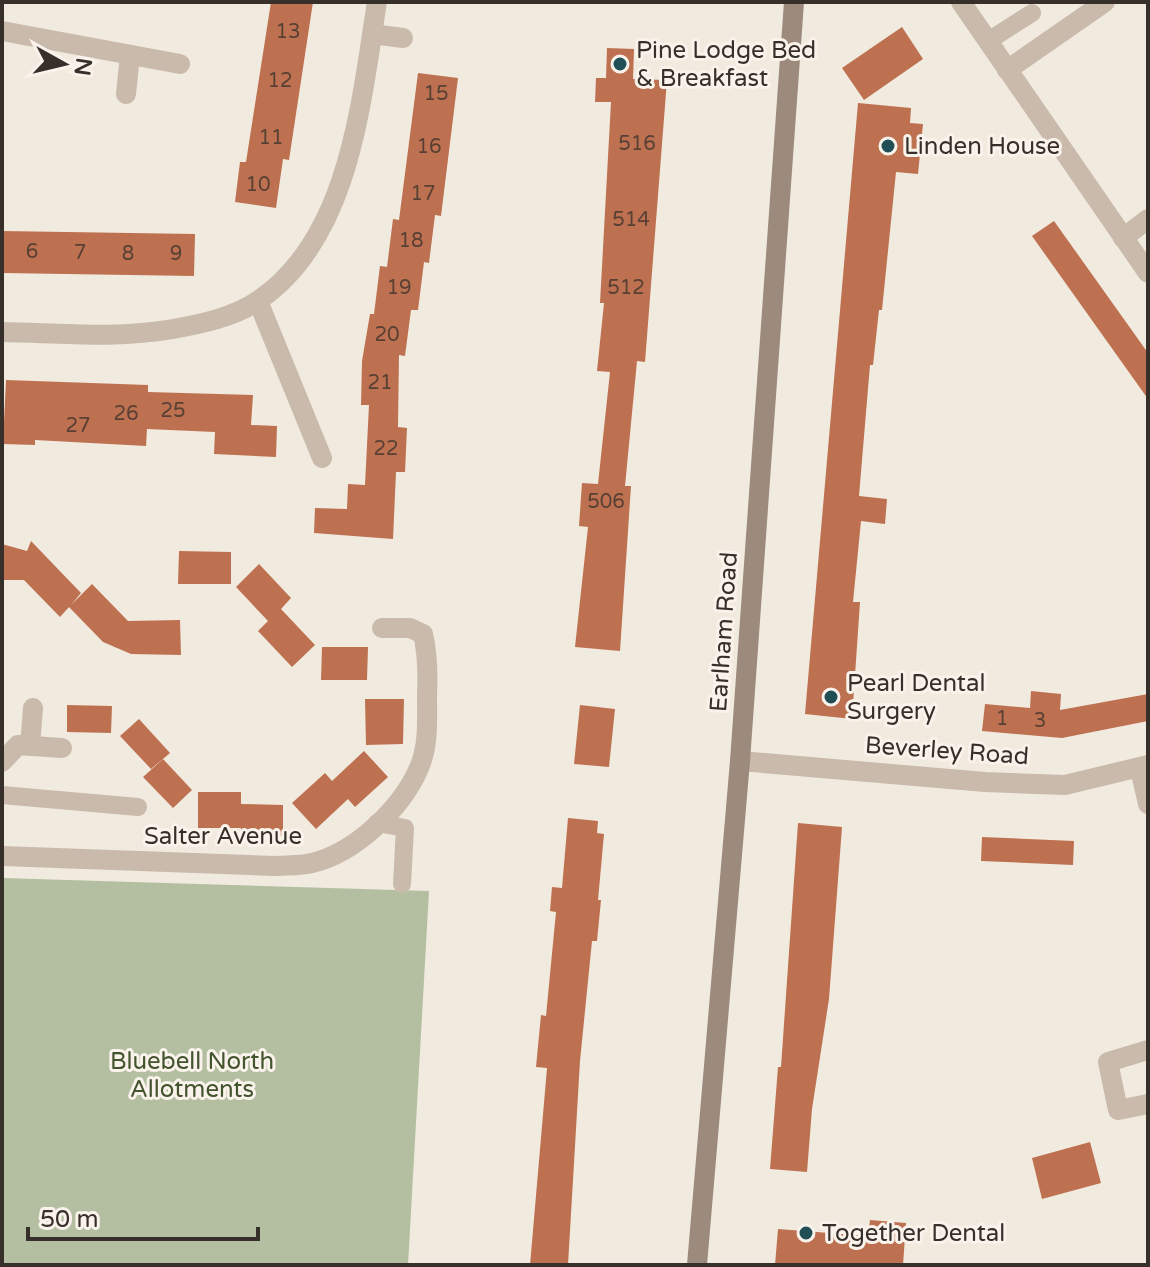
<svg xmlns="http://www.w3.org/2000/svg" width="1150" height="1267" font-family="'Varela Round',sans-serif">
<rect width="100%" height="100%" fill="#f1eadf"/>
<path fill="#b3bfa0" d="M2,878L429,891L408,1265H2Z"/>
<g fill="#be7150">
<path d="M271,2H313L289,160L283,159L276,208L235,202L240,162H246Z"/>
<path d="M902,27L923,59L864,100L842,68Z"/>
<path d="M607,48L634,49L633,79L667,80L645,362L637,361L625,486H631L620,651L575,647L588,527L579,526L582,483L598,484L610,372L597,371L604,303H600L611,102H595L596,78H606Z"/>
<path d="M418,73L458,78L441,216L435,215L429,263L424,262L418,310H411L405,356L399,355L398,427L407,428L405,472H396L393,539L314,533L315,508L347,509L348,484L365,485L369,405H361L362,361L370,314H374L380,266L387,267L393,219L399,220Z"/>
<path d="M858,103L911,108L910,123L923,124L918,174L896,172L882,310H879L873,365H870L859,496L887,499L885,524L861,521L853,602H860L852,719L805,714Z"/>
<path d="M1054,221L1148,353V399L1032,236Z"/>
<path d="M2,231L195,234L194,276L2,273Z"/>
<path d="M6,380L148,385V392L253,395L251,425L277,426L276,457L214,454L215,432L147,429L146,446L35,440V445L3,444Z"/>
<path d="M31,541L81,593L71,605L92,584L128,621L180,620L181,655L131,654L103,642L69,607L60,617L24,580H2V544L27,551Z"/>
<path d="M179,551L231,552V584H178Z"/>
<path d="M259,564L291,598L281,609L315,645L292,667L258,631L268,621L236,587Z"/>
<path d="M322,647H368L367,680H321Z"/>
<path d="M1031,691L1061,694L1060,710L1148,694V721L1062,738L982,731L985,704L1030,708Z"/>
<path d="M365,699H404L403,744L366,745Z"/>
<path d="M67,705L112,706L111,733L67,732Z"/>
<path d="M580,705L615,709L609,767L574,764Z"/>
<path d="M139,719L170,753L151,769L120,736Z"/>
<path d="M364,751L388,777L355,807L348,799L316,829L292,803L325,773L332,781Z"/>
<path d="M163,759L192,790L173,808L143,777Z"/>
<path d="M198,792H241V804L283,805V836H241V828H198Z"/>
<path d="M568,818L598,821L597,833L604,834L598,900H601L597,941H592L580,1061L568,1265H530L547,1068L536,1067L541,1015L546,1016L556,912L550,911L552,887L562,888Z"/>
<path d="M798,823L842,827L829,999L812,1109L807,1172L770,1169L778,1067H781Z"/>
<path d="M982,837L1074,841L1073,865L981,861Z"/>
<path d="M1090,1142L1101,1183L1042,1199L1032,1158Z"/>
<path d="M870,1220L906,1223L903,1265H775L778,1229L868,1236Z"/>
</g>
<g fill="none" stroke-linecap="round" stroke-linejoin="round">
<g stroke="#c9baab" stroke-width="18">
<path d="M988,41L1032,13"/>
<path d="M2,795L138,807"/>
<path d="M377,823L405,828L402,884"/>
</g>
<g stroke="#c9baab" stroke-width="20">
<path d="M961,2L1148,273"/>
<path d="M2,31L180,64"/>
<path d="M372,34L403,38"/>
<path d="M1007,70L1105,2"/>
<path d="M126,94L130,55"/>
<path d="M1123,238L1148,219"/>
<path d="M258,301L322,458"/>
<path d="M2,332C58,333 117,339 173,329C201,324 235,317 259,300C350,238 361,102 377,2"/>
<path d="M30,746L33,708"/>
<path d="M740,761L985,782L1065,785L1148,765"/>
<path d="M2,762L18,745L62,748"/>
<path d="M1140,769L1148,804"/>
<path d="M2,856L275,866C287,865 300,866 312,863C355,853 402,808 419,768C429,745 427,719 427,695C428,674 428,655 423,634L410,628H382"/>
<path d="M1148,1050L1108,1062L1118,1110L1148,1104"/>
</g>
<path stroke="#9c8a7d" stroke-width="20" d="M697,1265L740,761L794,2"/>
</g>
<g fill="#224f56" stroke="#f9f3eb" stroke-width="3">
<circle cx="620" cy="64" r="8"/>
<circle cx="888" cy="146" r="8"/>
<circle cx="831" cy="697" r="8"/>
<circle cx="806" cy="1233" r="8"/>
</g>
<g text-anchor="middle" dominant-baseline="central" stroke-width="6" stroke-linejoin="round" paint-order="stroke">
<g font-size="20" fill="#594034">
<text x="288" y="32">13</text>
<text x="280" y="81">12</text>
<text x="436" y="94">15</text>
<text x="271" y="138">11</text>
<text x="637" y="144">516</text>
<text x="429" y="147">16</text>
<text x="258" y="185">10</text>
<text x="423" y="194">17</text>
<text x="631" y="220">514</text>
<text x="411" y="241">18</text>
<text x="32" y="252">6</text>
<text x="80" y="253">7</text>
<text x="128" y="254">8</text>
<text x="176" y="254">9</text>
<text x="399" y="288">19</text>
<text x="626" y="288">512</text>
<text x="387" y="335">20</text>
<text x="380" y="383">21</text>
<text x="173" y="411">25</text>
<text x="126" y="414">26</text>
<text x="78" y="426">27</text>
<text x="386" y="449">22</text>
<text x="606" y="502">506</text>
<text x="1002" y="719">1</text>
<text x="1040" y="721">3</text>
</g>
<g font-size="24" fill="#372f2a" stroke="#f9f3eb" text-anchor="start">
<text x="636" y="50">Pine Lodge Bed<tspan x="636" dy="28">&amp; Breakfast</tspan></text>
<text x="904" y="146">Linden House</text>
<text x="847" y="683">Pearl Dental<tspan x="847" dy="28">Surgery</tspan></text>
<text x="822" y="1233">Together Dental</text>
</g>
<g font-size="24" fill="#372f2a" stroke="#f9f3eb">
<text transform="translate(724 632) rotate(-86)">Earlham Road</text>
<text transform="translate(947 751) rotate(4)">Beverley Road</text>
<text x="223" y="836">Salter Avenue</text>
</g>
<g font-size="24" fill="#44542f" stroke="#f9f3eb">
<text x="192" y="1061">Bluebell North<tspan x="192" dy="28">Allotments</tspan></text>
</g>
</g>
<rect width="1150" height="1267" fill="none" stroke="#372f2a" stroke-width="8"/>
<g transform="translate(64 64) rotate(98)" stroke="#f9f3eb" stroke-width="6" paint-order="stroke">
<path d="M0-6L14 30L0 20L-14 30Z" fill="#372f2a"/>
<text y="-12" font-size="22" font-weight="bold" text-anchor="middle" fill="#372f2a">N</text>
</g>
<path d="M28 1227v12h230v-12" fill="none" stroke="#372f2a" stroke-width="4"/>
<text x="40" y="1227" font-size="24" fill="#372f2a" stroke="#f9f3eb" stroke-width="6" paint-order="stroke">50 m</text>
</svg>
